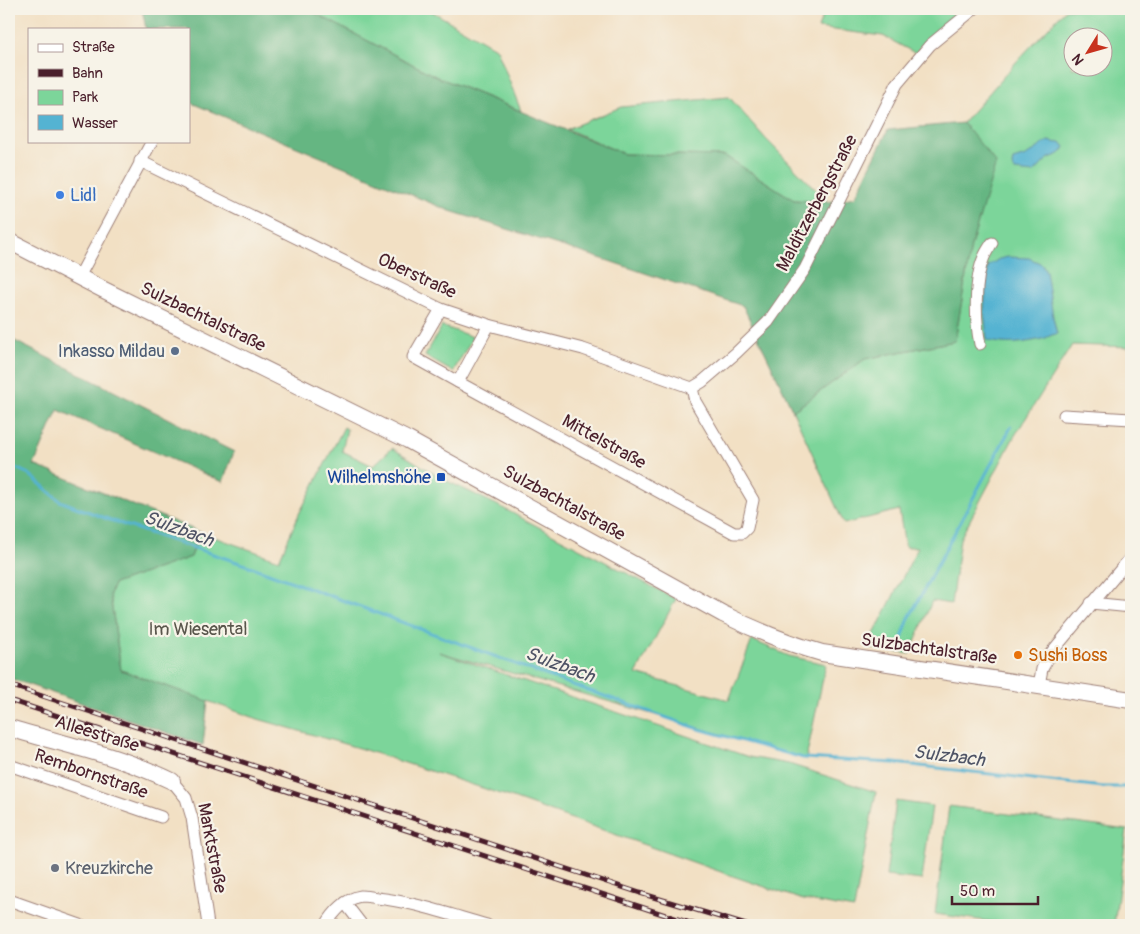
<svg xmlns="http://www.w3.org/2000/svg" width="1140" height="934" font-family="Pangolin,sans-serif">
<rect width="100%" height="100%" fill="#f7f3e8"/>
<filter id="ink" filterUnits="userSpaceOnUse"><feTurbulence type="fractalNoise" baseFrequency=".02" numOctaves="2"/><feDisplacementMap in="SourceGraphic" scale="10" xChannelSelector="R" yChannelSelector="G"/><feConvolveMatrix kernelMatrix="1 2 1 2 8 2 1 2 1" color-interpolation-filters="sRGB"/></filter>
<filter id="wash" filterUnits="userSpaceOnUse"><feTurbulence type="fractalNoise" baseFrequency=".0096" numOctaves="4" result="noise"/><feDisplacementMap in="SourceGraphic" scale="20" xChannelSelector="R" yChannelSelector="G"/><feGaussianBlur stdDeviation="1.12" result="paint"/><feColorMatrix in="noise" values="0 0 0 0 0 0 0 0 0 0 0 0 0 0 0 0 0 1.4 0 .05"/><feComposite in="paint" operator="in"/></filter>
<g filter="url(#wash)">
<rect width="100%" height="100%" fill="#f2e0c4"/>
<g fill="#7cd59a" stroke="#637a62" fill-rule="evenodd">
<path d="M307,9H428L497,49L521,111L435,76Z"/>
<path d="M825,9H949L956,16L915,53L883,36L818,28Z"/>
<path d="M1066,9H1131V347L1072,345L1014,437L960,539L951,604L932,601L910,654L870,648L873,636L918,547H905L899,510L844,524L793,411L865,359L955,341L971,246L995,163L963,123L1017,61ZM1072,38H1102V68H1072Z"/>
<path d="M729,97L765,138L828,202L794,200L725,156L624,154L567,129L621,107Z"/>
<path d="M442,326L473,337L453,372L425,356Z"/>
<path d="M344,427L347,429L342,451L373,466L392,448L443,479L495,504L676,599L636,674L729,700L752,640L789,656L826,664L806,759L439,652L749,757L789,764L876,792L854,909L803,900L721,872L510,797L362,749L258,719L121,670L110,593L114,584L191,557L200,532L279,560L299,514Z"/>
<path d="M896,801L932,806L922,880L886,876Z"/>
<path d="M949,806L1127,830L1114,925H1017L935,914Z"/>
</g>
<g fill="#65b682" stroke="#586a56">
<path d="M142,9H307L435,76L624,154L725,156L794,200L828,202L855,197L888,130L963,123L996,163L971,246L955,341L865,359L793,411L743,306L609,261L450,211L189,102V29H146Z"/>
<path d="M9,338L234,452L223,482L58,410L34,465L200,532L191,557L114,584L110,594L121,670L208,701L203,745L9,678Z"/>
</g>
<g fill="#54b3d2" stroke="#4f697e">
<path d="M1048,141L1058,143L1061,142L1065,147C1060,157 1056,154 1048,159C1043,162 1039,169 1033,173L1015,171L1012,166L1013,160L1026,156Z"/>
<path d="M1008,257L1029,258L1042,264L1046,271L1053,317L1057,334C1051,334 1048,338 1042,339C1024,343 1005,346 987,340L984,310L988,266L999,259Z"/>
</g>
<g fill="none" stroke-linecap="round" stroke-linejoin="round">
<g stroke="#54b3d2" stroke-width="3">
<path d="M9,465L29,474L60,501L113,521L252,567L567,683L699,729L803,758L894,763L1103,787H1131"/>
<path d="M902,638L909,618L1011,427"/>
</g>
</g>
</g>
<g filter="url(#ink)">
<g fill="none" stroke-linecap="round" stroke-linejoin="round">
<g stroke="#9e8078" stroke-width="13">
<g id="street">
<path d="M140,161L441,309L489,325L583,349L692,388"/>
<path d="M79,277L152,141"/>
<path d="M441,309L413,357L458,382L489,325"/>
<path d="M980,344C975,321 974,279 984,257C986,252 989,248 992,243"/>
<path d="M458,382L734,533H742L747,528L753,500L695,401L692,388L702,382L736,353L768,322L805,269L897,84L930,45L974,9"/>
<path d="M1064,415L1131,419"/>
<path d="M1091,603L1131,607"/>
<path d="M1039,685L1042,669L1051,653L1131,557"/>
<path d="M9,765L161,817"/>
<path d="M172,781L186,798L192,818L208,925"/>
<path d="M9,900L80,925"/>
<path d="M345,903L362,925"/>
<path d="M326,925C333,913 346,898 361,896C366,896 372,897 377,898C414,902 451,915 487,925"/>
</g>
</g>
<g stroke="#9e8078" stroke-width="18">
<g id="secondary">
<path d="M9,241L102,289L408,440L723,614C757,631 786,643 822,653L1131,700"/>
<path d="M9,728C63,744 121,756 172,781"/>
</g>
</g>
<use href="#street" stroke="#fff" stroke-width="11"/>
<use href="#secondary" stroke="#fff" stroke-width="16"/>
<g stroke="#4a1f2b" stroke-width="5">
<g id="rail">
<path d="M9,685L640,893L746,925"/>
<path d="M9,700L696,925"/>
</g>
</g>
<use href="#rail" stroke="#f7f3e8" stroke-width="3" stroke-dasharray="9" stroke-linecap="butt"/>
</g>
</g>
<circle fill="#3f7fe0" stroke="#f7f3e8" stroke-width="2" cx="60" cy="195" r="5"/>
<circle fill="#5c6f8a" stroke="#f7f3e8" stroke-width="2" cx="175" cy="351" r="5"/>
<rect fill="#1a4fb4" stroke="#f7f3e8" stroke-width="2" x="436" y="472" width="10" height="10" rx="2.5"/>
<circle fill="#e8710a" stroke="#f7f3e8" stroke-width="2" cx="1018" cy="655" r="5"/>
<circle fill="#6b7280" stroke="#f7f3e8" stroke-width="2" cx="55" cy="868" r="5"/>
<g text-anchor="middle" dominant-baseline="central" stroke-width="4.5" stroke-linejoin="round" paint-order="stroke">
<g font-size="18" fill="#366cbe" stroke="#f7f3e8" text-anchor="start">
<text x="70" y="195">Lidl</text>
</g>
<g font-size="18" fill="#4a1f2b" stroke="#f7f3e8">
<text transform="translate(817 203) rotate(-62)">Malditzerbergstraße</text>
<text transform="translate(417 276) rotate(25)">Oberstraße</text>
<text transform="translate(203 317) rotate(26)">Sulzbachtalstraße</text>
<text transform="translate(604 442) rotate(29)">Mittelstraße</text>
<text transform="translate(564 503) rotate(29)">Sulzbachtalstraße</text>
<text transform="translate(929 649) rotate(8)">Sulzbachtalstraße</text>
<text transform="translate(97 734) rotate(17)">Alleestraße</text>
<text transform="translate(91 774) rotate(19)">Rembornstraße</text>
<text transform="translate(212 848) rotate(79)">Marktstraße</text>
</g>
<g font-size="18" fill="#4e5e75" stroke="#f7f3e8" text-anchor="end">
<text x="165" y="351">Inkasso Mildau</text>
</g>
<g font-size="18" fill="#164399" stroke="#f7f3e8" text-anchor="end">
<text x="431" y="477">Wilhelmshöhe</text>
</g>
<g font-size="18" fill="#59564c" stroke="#f7f3e8">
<text x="198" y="629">Im Wiesental</text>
</g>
<g font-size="18" fill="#c56008" stroke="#f7f3e8" text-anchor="start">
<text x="1028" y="655">Sushi Boss</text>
</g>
<g font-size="18" fill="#5b616d" stroke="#f7f3e8" text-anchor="start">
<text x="65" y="868">Kreuzkirche</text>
</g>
<g font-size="19" font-style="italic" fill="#4e5365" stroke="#f7f3e8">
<text transform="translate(179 529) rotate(20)">Sulzbach</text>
<text transform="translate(560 665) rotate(20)">Sulzbach</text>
<text transform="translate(949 756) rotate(7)">Sulzbach</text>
</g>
</g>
<rect width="1140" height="934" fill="none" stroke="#f7f3e8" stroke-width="30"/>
<rect x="28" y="28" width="162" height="115" fill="#f7f3e8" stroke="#b29e9c"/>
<rect x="38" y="44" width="25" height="8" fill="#ffffff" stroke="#b29e9c"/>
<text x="72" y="52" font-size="15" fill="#4a1f2b">Straße</text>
<rect x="38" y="69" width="25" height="8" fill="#4a1f2b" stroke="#b29e9c"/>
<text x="72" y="78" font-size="15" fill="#4a1f2b">Bahn</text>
<rect x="38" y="90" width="25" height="15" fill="#7cd59a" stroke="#b29e9c"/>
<text x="72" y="102" font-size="15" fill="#4a1f2b">Park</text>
<rect x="38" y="115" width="25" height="15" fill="#54b3d2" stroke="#b29e9c"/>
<text x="72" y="128" font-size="15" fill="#4a1f2b">Wasser</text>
<g transform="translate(1088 52) rotate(233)"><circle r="24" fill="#f7f3e8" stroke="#b29e9c"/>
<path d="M0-4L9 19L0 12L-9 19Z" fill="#c8321e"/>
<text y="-8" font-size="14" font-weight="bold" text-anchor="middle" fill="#4a1f2b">N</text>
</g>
<path d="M952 896v8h86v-8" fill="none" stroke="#4a1f2b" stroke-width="2.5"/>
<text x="960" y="896" font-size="15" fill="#4a1f2b" stroke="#f7f3e8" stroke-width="4" paint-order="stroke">50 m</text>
</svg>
